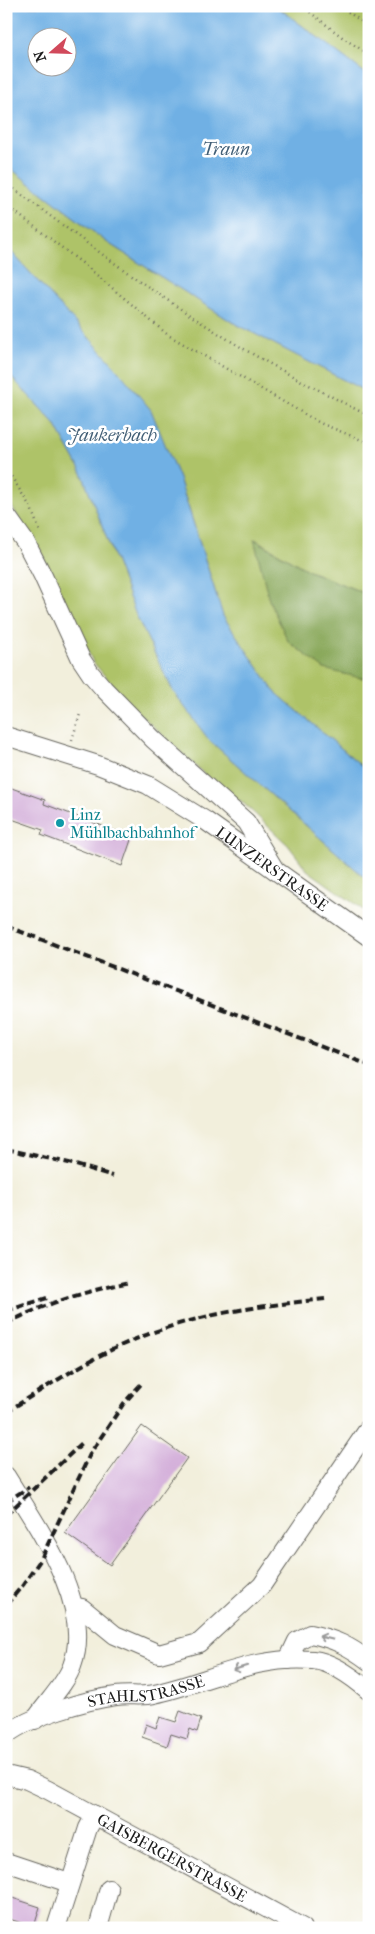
<svg xmlns="http://www.w3.org/2000/svg" width="375" height="1934" font-family="'IM FELL French Canon',serif">
<rect width="100%" height="100%" fill="#fff"/>
<filter id="ink" filterUnits="userSpaceOnUse"><feTurbulence type="fractalNoise" baseFrequency=".02" numOctaves="2"/><feDisplacementMap in="SourceGraphic" scale="10" xChannelSelector="R" yChannelSelector="G"/><feConvolveMatrix kernelMatrix="1 2 1 2 8 2 1 2 1" color-interpolation-filters="sRGB"/></filter>
<filter id="wash" filterUnits="userSpaceOnUse"><feTurbulence type="fractalNoise" baseFrequency=".0096" numOctaves="4" result="noise"/><feDisplacementMap in="SourceGraphic" scale="20" xChannelSelector="R" yChannelSelector="G"/><feGaussianBlur stdDeviation="1.12" result="paint"/><feColorMatrix in="noise" values="0 0 0 0 0 0 0 0 0 0 0 0 0 0 0 0 0 1.4 0 .05"/><feComposite in="paint" operator="in"/></filter>
<g filter="url(#wash)">
<rect width="100%" height="100%" fill="#f2efdc"/>
<g fill="#aec367" stroke="#657042">
<path d="M276,6H369V76Z"/>
<path d="M6,165L108,243L232,322L369,393V595L309,571L255,539L361,678L369,676V772L274,691L223,616L180,481L151,411L111,362L6,246Z"/>
<path d="M6,371L55,424L82,473L136,615L173,691L209,740L369,881V914L307,870L288,845L240,800L235,803L127,702L93,662L45,561L6,497L9,475L6,468Z"/>
</g>
<path fill="#8aa95c" stroke="#53623c" d="M254,539L309,571L369,595V676L361,678L324,669L288,641L269,600Z"/>
<g fill="#70b0e4" stroke="#466680" fill-rule="evenodd">
<path d="M6,6H276L369,76V393L232,322L108,243L6,165ZM38,38H68V68H38Z"/>
<path d="M6,246L111,362L151,410L180,481L223,616L274,691L369,772V881L209,740L173,691L136,615L82,473L55,424L6,371Z"/>
</g>
<g id="blocks">
<g fill="#d4b0da">
<path d="M6,786L45,800L44,804L132,837L122,866L41,835L43,830L6,817Z"/>
<path d="M142,1426L187,1458L110,1565L65,1533Z"/>
<path d="M180,1711L201,1719L197,1732L190,1729L187,1739L171,1734L167,1746L142,1737L146,1724L156,1728L160,1717L176,1722Z"/>
<path d="M6,1896L40,1907L34,1927L6,1918Z"/>
</g>
</g>
</g>
<g filter="url(#ink)">
<use href="#blocks" fill-opacity="0" stroke="#67665f" stroke-width="1"/>
<g fill="none" stroke-linecap="round" stroke-linejoin="round">
<g stroke="#67665f" stroke-width="20">
<g id="minor">
<path d="M6,515L26,543L43,576L81,659L91,674L104,689L153,739L246,822L275,870"/>
<path id="s1" d="M6,736L98,765L148,785L206,821L369,937"/>
<path d="M6,1476C36,1525 95,1605 72,1666C65,1685 47,1702 35,1720"/>
<path d="M74,1607L82,1608L115,1635L159,1654L199,1643L262,1585L369,1428"/>
<path d="M288,1660L297,1641L310,1634C335,1639 349,1646 369,1661"/>
<path id="s2" d="M6,1735C30,1716 86,1700 116,1696C129,1694 142,1697 154,1694C209,1682 254,1655 313,1660C333,1662 354,1678 369,1691"/>
<path id="s3" d="M6,1775L27,1780L48,1790L303,1928"/>
<path d="M6,1862L69,1883"/>
<path d="M56,1928L88,1828L95,1815"/>
<path d="M98,1928L109,1889"/>
</g>
</g>
<g stroke="#67665f" stroke-width="2.5" stroke-dasharray="1 4" stroke-linecap="butt">
<path d="M302,6L346,40L369,54"/>
<path d="M340,6L369,27"/>
<path d="M6,183C73,233 139,283 210,328C261,361 315,388 369,416"/>
<path d="M6,205L86,266L168,335L320,423L369,443"/>
<path d="M6,468L31,508L40,532"/>
<path d="M72,740L80,714"/>
</g>
<use href="#minor" stroke="#fff" stroke-width="18"/>
<g stroke="#1c1c1c" stroke-width="4" stroke-dasharray="8 4" stroke-linecap="butt">
<path d="M6,926L369,1065"/>
<path d="M6,1149L69,1163L113,1176"/>
<path d="M6,1311L47,1298"/>
<path d="M6,1324C45,1303 87,1291 130,1282"/>
<path d="M6,1412C44,1389 81,1363 122,1345C191,1314 251,1307 325,1299"/>
<path d="M6,1502L29,1487"/>
<path d="M6,1515L83,1442"/>
<path d="M6,1605L23,1585L41,1559L91,1452L124,1403L143,1382"/>
</g>
</g>
<defs><path id="oneway-shaft" d="M-6 0H5M1.5-3L5.5 0L1.5 3" fill="none" stroke-width="1.6" stroke-linecap="round" stroke-linejoin="round" transform="scale(1.25)"/></defs>
<g stroke="#999">
<use href="#oneway-shaft" transform="translate(326 1638) rotate(-166)"/>
<use href="#oneway-shaft" transform="translate(240 1668) rotate(163)"/>
</g>
</g>
<circle fill="#0f9aa8" stroke="#fff" stroke-width="2" cx="60" cy="823" r="5"/>
<g text-anchor="middle" dominant-baseline="central" stroke-width="5" stroke-linejoin="round" paint-order="stroke">
<g font-size="16" fill="#0d838f" stroke="#fff" text-anchor="start">
<text x="70" y="814">Linz<tspan x="70" dy="18">Mühlbachbahnhof</tspan></text>
</g>
<g font-size="16" fill="#1c1c1c" stroke="#fff">
<text stroke="none"><textPath href="#s1" startOffset="300">LUNZERSTRASSE</textPath></text>
<text stroke="none"><textPath href="#s2" startOffset="148">STAHLSTRASSE</textPath></text>
<text stroke="none"><textPath href="#s3" startOffset="186">GAISBERGERSTRASSE</textPath></text>
</g>
<g font-size="18" font-style="italic" fill="#425f76" stroke="#fff">
<text x="226" y="149">Traun</text>
<text x="112" y="435">Jaukerbach</text>
</g>
</g>
<rect width="375" height="1934" fill="none" stroke="#fff" stroke-width="25"/>
<g transform="translate(52 52) rotate(250)"><circle r="24" fill="#ffffff" stroke="#a4a4a4"/>
<path d="M0-4L9 19L0 12L-9 19Z" fill="#d1495b"/>
<text y="-8" font-size="14" font-weight="bold" text-anchor="middle" fill="#1c1c1c">N</text>
</g>
</svg>
